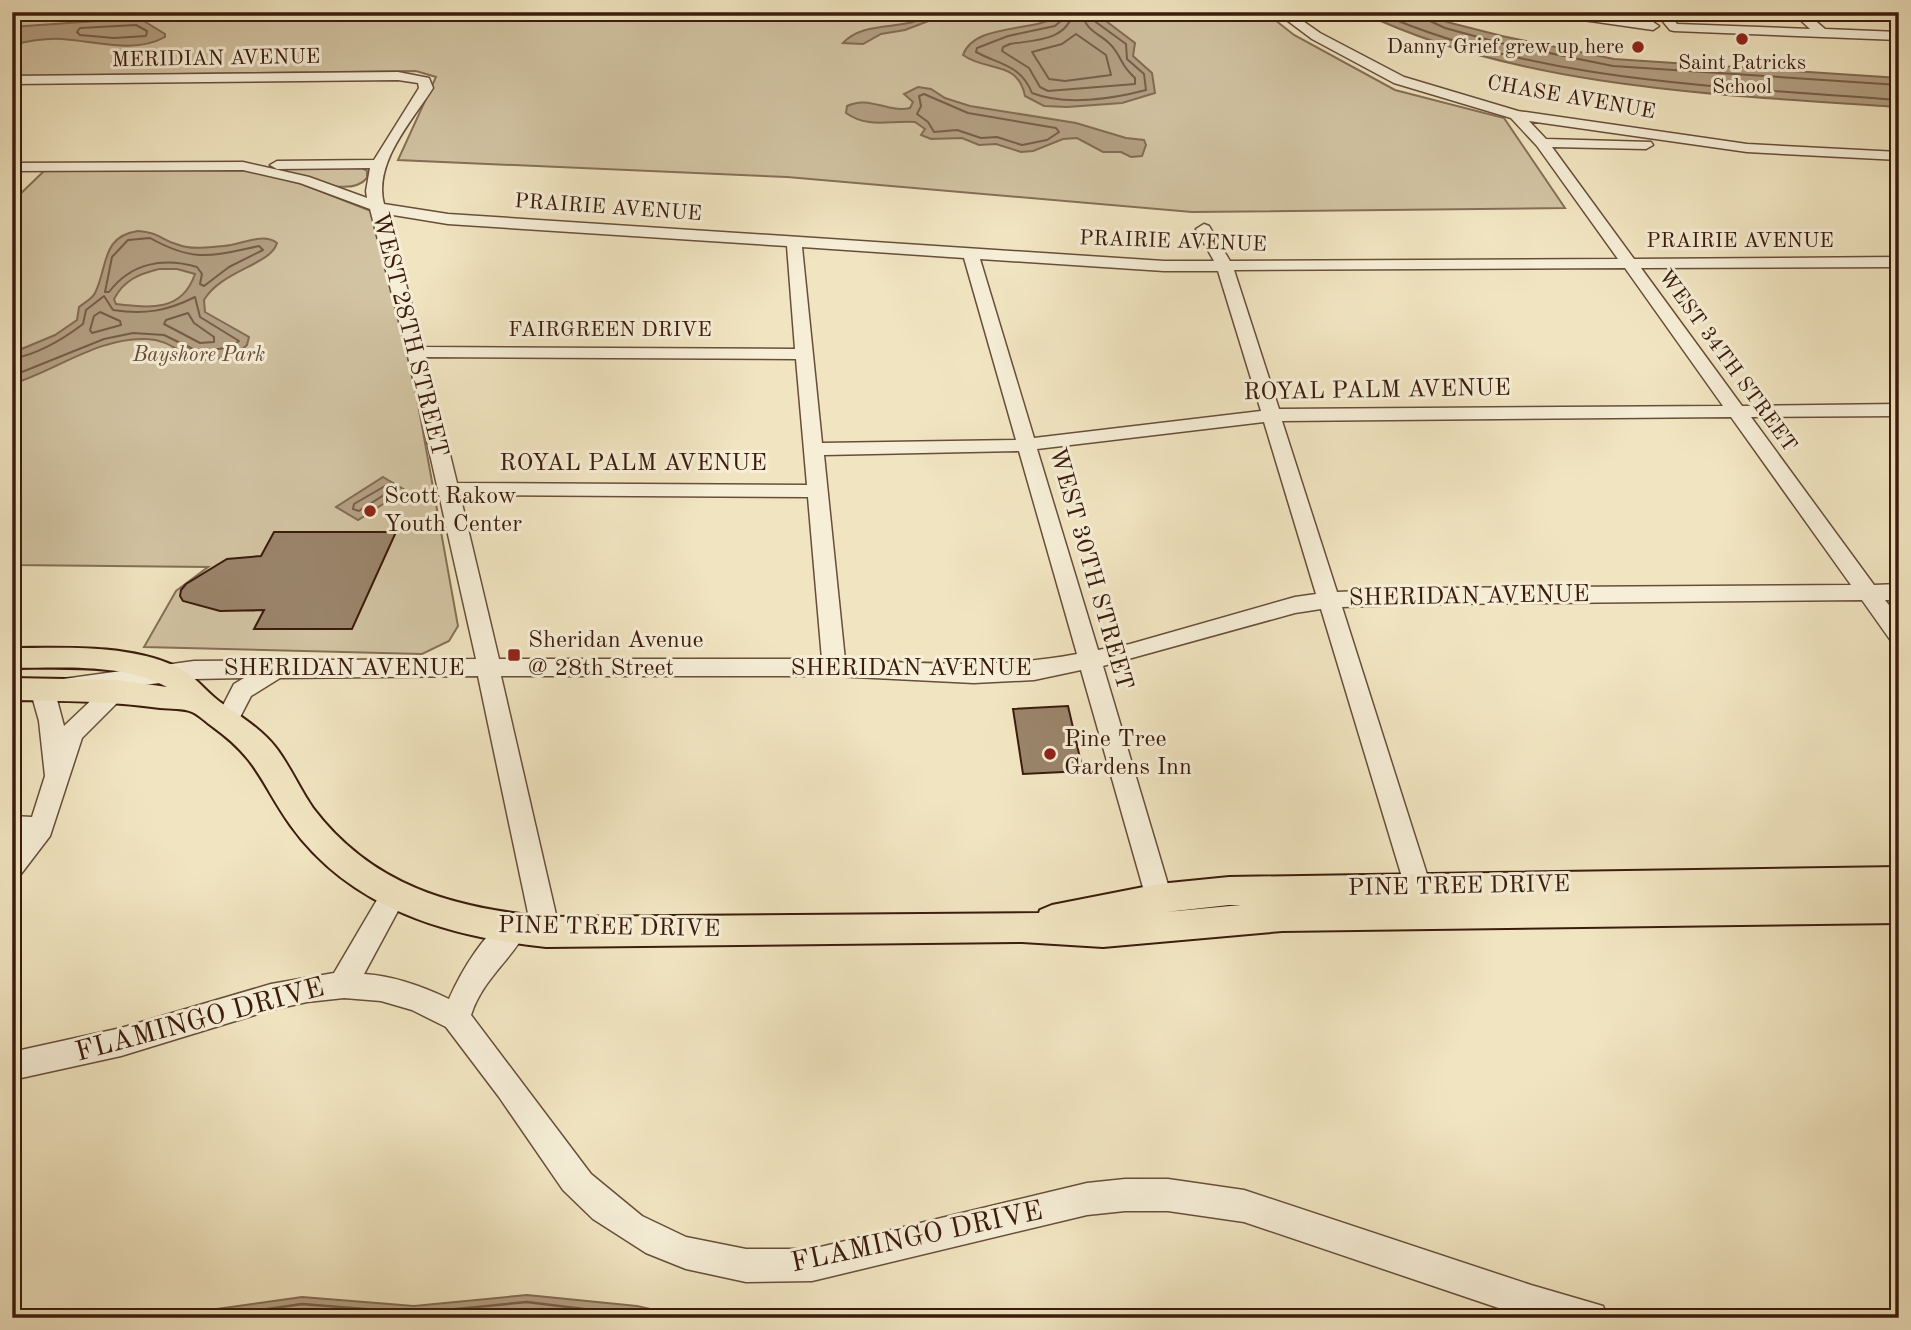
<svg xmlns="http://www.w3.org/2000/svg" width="1911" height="1330" font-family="'Old Standard TT',serif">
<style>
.green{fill:#d2c3a2;stroke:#866f57;stroke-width:2}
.water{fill:#b3a083;stroke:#836b53;stroke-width:2;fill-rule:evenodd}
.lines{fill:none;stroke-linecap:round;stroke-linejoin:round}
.shore-far1{stroke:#775e48;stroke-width:2}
.shore{stroke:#775e48;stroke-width:2.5}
.building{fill:#9a846a;stroke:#3b1b0c;stroke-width:2}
.minor-casing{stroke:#684e39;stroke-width:3}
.major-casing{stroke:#3b1b0c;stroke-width:4}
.minor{fill:#f6eed7;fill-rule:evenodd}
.major{fill:#f1e5c1;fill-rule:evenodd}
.poi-dot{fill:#8f2418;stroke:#f6eed7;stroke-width:2.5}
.labels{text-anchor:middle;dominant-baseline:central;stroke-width:6;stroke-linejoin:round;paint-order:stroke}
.far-poi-label{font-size:21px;fill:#3b1b0c;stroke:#f6eed7;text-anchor:end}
.far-street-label{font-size:21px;fill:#3b1b0c;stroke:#f6eed7}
.far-park-label{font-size:21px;font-style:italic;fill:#684d39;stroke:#f6eed7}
.street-label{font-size:24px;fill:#3b1b0c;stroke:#f6eed7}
.poi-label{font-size:24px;fill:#3b1b0c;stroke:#f6eed7;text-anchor:start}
.near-street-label{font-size:28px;fill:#3b1b0c;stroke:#f6eed7}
</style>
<rect width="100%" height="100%" fill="#f1e5c1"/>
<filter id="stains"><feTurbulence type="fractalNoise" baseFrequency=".00286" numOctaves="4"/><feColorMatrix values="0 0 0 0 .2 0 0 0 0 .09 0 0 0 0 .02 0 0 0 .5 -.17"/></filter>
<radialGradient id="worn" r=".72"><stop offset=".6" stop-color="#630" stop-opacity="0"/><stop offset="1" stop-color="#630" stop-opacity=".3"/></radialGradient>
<g class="green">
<polygon points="12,12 1265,12 1294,35 1395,90 1504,118 1565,208 1192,212 787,177 398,160 436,77 416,71 12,76"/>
<path d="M358,166L367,171V178C349,200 296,175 272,168Z"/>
<polygon points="245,169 302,184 371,211 409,354 458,626 449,641 422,654 144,647 176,591 208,567 12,565 12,202 45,170"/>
</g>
<g class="water">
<path d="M940,12H990L969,18L944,15L905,30L881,34L863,44L843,43C860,24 891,28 913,22C922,19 930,15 940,12Z"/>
<path d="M1057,12H1094L1135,43L1133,56L1152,73L1155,93L1122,103L1067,107L1044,106L1025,96C1018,60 986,72 963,55C974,23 1035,32 1058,16Z"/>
<path d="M1361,12H1427L1447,22L1502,36L1614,59L1899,78V107C1724,95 1521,89 1361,12Z"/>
<path d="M139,18L165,34V37C135,54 94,41 62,39C45,38 28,41 12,45V27Z"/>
<path d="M918,87L931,89L945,98L970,106L1076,123L1126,138L1144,140L1146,145L1142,156L1131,157L1121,152H1103L1077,138L1063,139L1033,151L1021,152L996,144L979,145L962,138L931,139L921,135L925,129L915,122C889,120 869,129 846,113L847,106C869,95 887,113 910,108L913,102L904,94Z"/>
<path d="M138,231C162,233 160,240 179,245C193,250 209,247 224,246C240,245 263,232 277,243C271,265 222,270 204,300L205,312L249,337L247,345C237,356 210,363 196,358C177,353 171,340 146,339C99,337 55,371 12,384V353L55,335L77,320L79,307C84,303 92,299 95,293C108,267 101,236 138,231ZM159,269H177L195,274C182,312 150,308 116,304L114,299C124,280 139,274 159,269Z"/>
<polygon points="383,477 405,490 358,520 336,507"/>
<polygon points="527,1295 637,1306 690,1318 129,1318 188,1313 302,1297 414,1306"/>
</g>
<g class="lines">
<g class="shore-far1">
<path d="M1064,12L1063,19L1055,26L1008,36L977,48L976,52C1000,65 1021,65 1032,93C1065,106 1112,99 1146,90L1144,74L1127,59L1126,44L1093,20L1090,12"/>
<path d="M1073,12C1067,41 1034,40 1010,44L1003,47L1002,51L1029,68L1040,87L1048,91L1135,84V78C1121,65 1124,63 1115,50C1104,33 1088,36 1081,12"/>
<path d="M1377,12C1539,84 1725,86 1899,100"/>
<polyline points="1427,12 1430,21 1445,28 1500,43 1613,66 1899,85"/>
<polygon points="136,25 147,31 146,36 114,38 80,35 77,32 80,28"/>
<polygon points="1076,34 1106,55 1111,75 1065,81 1049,79 1032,52 1062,44"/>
<polygon points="924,94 968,113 1056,128 1059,132 1047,140 1022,145 997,137 981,138 957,130 934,132 928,122 917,114 921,106 919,96"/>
<path d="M150,238C195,263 211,256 259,246L263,250L229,267L204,286L200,284L202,274L197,267C163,257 131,263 109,292H105L112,257L128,240Z"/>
<polygon points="100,312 120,321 121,325 92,333 90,330 94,316"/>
<polygon points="188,313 194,323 214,337 214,342 200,343 164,324 166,320"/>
<path d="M12,359C38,354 62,340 83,324L86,310L104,296L113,310C144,315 167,311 195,297L200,317L239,341L231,347L199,352L164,335L133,333L104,339L12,376"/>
<polygon points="385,486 387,493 359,511 353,509 354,504"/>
</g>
<g class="shore">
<polyline points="206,1318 302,1304 415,1313 527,1302 657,1318"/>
<polyline points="266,1318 303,1312 364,1318"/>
<polyline points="457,1318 527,1311 595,1318"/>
</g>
</g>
<g class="building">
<polygon points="274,532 396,532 352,629 254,629 264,610 220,611 183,601 180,596 181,590 186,584 227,559 261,556"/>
<polygon points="1068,706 1083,771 1023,774 1013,709"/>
</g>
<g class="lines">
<defs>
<g id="minor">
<path d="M1276,12H1290L1320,33L1404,77L1518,111L1747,144L1899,152V160L1747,152L1529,121L1546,139L1651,142L1653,145L1646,149L1552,147L1634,259L1899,257V267L1641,268L1742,406L1899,404V416L1751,417L1874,585L1899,584V600H1885L1899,618V643L1891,641L1862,600L1434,604L1342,607L1431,887L1427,895L1418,898L1409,895L1405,887L1321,609L1295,613L1103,666L1172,898L1168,906L1159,910L1150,906L1146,898L1081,670L1034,680L974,683L834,676H501L560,932L556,941L546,944L536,941L532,932L478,676L280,678L251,696L236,725L228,728L220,725L216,719L234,684L244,678L194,679L126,687L129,691L82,738L50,836L21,874L12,877V846L19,838H12V816L32,817L45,776L39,721L30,689L34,683L194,661L476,659L407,352L370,209L300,183L243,170L12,171V163L243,162L309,177L367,198L366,191L370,168L277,169L270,165L277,161L374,160L419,88L418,83L398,80L12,84V76L398,72L429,78L433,88C412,121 373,163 384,204L448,214L1164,261H1214L1196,229L1204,224L1209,226L1230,261L1618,259L1537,146L1511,118L1394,83L1312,39ZM387,214L448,224L787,246L795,349L423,347ZM802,247L964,258L1016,440L822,443ZM980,259L1164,271H1218L1261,411L1034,438ZM1625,268L1723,406L1279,409L1234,270ZM426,357L796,359L807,485L457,483ZM1731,417L1851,585L1434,588L1337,592L1282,421ZM1264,422L1316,594L1295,597L1130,644L1098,650L1037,449ZM1019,451L1077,654C999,669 923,663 845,660L824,455ZM460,495L808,497L822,659H499ZM102,690L64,726L56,696Z"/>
<polygon points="1549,12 1582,12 1653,22 1659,26 1653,30 1555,16"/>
<polygon points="1655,12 1668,12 1677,24 1810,29 1792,12 1805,12 1825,29 1899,32 1899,40 1674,31 1670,30"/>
<path d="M393,884L402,888L406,896L364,974C394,976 422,986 449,999C460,974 486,927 513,917L523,920L527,929C512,960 483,978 471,1015L591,1174L642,1216L686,1237L746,1249H812L1087,1183L1125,1179H1168L1244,1190L1531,1285L1603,1306L1608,1318H1528L1244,1222L1168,1211H1125L1087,1215L812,1281L746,1282L686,1269L646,1253L593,1219L563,1190L499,1097L446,1027L412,1010L381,1001L344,998L307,1002L271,1010L121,1056L12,1080V1052L121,1028L271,984L334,973L384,888Z"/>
</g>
<path id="major" d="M12,648C65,648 126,644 175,666C194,674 204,690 220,702C240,716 262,729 277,749C291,768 300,789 313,808C372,886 453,908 546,917L1039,913L1040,910L1052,905L1159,884L1229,877L1899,867V923L1282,931L1103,947L1022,942L546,947C449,937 351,909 291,826C261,784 259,760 213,727C207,723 199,715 192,712C183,708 170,709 160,708C111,701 62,701 12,700V678L117,680L167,687C122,663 62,668 12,668ZM1229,905H1241L1166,912Z"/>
</defs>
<use href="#minor" class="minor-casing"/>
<use href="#major" class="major-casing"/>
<use href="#minor" class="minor"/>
<use href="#major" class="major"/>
</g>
<g class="poi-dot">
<circle cx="1742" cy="39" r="7"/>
<circle cx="1638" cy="47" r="7"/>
<circle cx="370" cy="511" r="7"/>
<rect x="507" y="648" width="14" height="14" rx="3.5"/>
<circle cx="1050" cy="754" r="7"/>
</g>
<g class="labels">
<g class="far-poi-label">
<text x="1624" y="47">Danny Grief grew up here</text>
<text x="1742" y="63" text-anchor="middle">Saint Patricks<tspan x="1742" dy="24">School</tspan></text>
</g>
<g class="far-street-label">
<text transform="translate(216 59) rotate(-1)">MERIDIAN AVENUE</text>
<text transform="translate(1571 98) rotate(10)">CHASE AVENUE</text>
<text transform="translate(608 208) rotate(4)">PRAIRIE AVENUE</text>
<text x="1740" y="241">PRAIRIE AVENUE</text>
<text transform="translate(1173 242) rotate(2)">PRAIRIE AVENUE</text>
<text x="610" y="330">FAIRGREEN DRIVE</text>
<text transform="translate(1727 361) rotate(54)">WEST 34TH STREET</text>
</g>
<g class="far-park-label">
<text x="199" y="355">Bayshore Park</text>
</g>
<g class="street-label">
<text transform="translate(409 335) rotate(76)">WEST 28TH STREET</text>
<text transform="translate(1377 391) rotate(-1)">ROYAL PALM AVENUE</text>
<text x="633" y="464">ROYAL PALM AVENUE</text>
<text transform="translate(1090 569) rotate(74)">WEST 30TH STREET</text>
<text transform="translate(1469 597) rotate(-1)">SHERIDAN AVENUE</text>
<text x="344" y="669">SHERIDAN AVENUE</text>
<text x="911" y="669">SHERIDAN AVENUE</text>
<text transform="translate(1459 887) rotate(-1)">PINE TREE DRIVE</text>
<text transform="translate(609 928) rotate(1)">PINE TREE DRIVE</text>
</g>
<g class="poi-label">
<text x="384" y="497">Scott Rakow<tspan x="384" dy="28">Youth Center</tspan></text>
<text x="528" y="641">Sheridan Avenue<tspan x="528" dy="28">@ 28th Street</tspan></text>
<text x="1064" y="740">Pine Tree<tspan x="1064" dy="28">Gardens Inn</tspan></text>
</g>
<g class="near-street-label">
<text transform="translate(200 1021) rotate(-15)">FLAMINGO DRIVE</text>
<text transform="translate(917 1238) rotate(-12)">FLAMINGO DRIVE</text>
</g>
</g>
<rect width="1911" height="1330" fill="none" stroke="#f1e5c1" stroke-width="42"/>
<rect x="14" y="14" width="1883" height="1302" fill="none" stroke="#3b1b0c" stroke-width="3.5"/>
<rect x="21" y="21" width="1869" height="1288" fill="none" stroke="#3b1b0c" stroke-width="2"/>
<rect width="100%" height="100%" filter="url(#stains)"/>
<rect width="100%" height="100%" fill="url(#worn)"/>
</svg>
